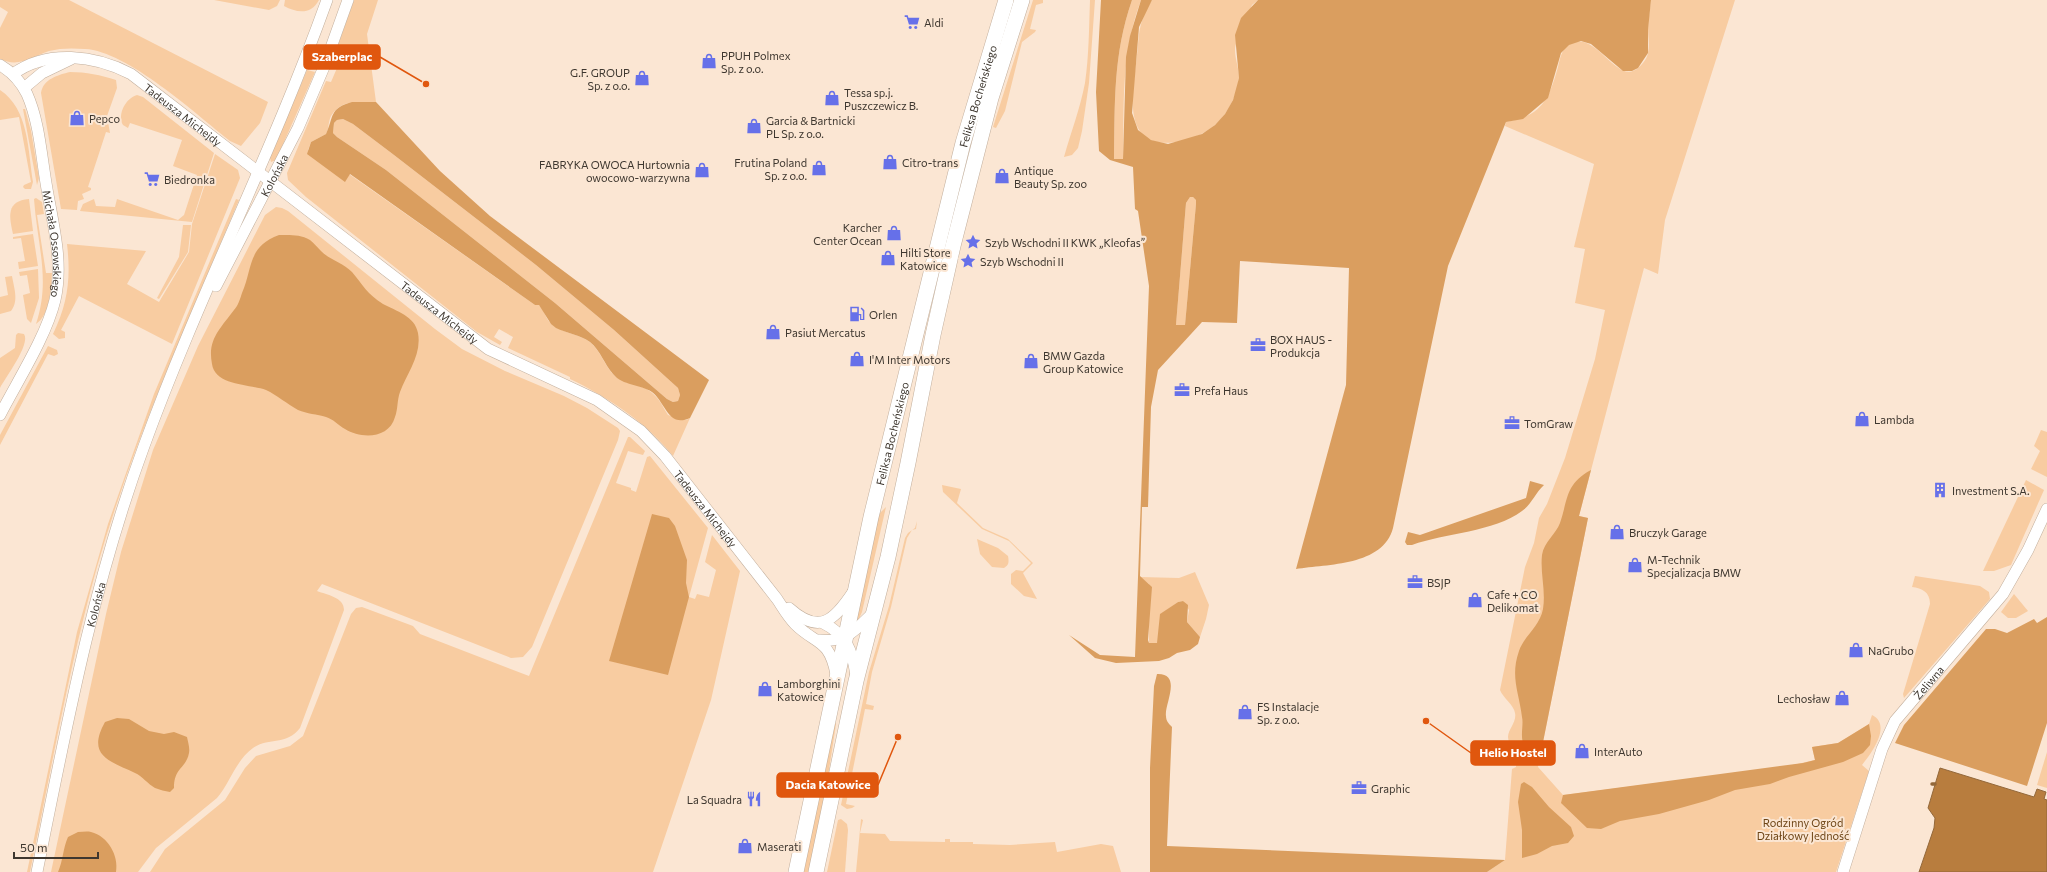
<svg xmlns="http://www.w3.org/2000/svg" width="2047" height="872" font-family="Commissioner,sans-serif">
<style>
.green{fill:#f8cca1}
.forest{fill:#da9e5f;fill-rule:evenodd}
.water{fill:#b87d3e;stroke:#93683a}
.lines{fill:none;stroke-linecap:round;stroke-linejoin:round}
.stream{stroke:#93683a;stroke-width:3.5}
.minor-casing{stroke:#c2af9d;stroke-width:12}
.secondary-casing{stroke:#c2af9d;stroke-width:16}
.minor{stroke:#fff;stroke-width:11}
.secondary{stroke:#fff;stroke-width:15}
.labels{text-anchor:middle;dominant-baseline:central;stroke-width:4;stroke-linejoin:round;paint-order:stroke}
.poi-label{font-size:11px;fill:#3e372f;stroke:#fbe6d3;text-anchor:start}
.street-label{font-size:11px;fill:#3e372f;stroke:#fbe6d3}
.park-label{font-size:11px;fill:#6d4415;stroke:#fbe6d3}
.leader{fill:none;stroke:#e0570e;stroke-width:1.5}
.callout-dot{fill:#e0570e;stroke:#fbe6d3;stroke-width:1.5}
.callout{fill:#e0570e;stroke:#e0570e;stroke-width:1.5}
.callout-label{font-size:12px;text-anchor:middle;font-weight:bold;fill:#fff}
</style>
<rect width="100%" height="100%" fill="#fbe6d3"/>
<g class="green">
<path d="M0,0H69L268,102L260,123L241,146L230,141C196,114 127,51 85,49C73,48 60,48 49,51C31,57 19,68 0,59V28L8,12L0,7Z"/>
<polygon points="214,0 280,0 277,6 269,10"/>
<path d="M285,0H319C311,15 297,13 284,6Z"/>
<path d="M354,0H378L367,34L376,102C359,103 342,98 331,116C328,122 329,129 326,134L311,142L308,150L345,181L349,174L535,305H539C545,311 546,321 553,325C564,334 581,334 591,343C601,352 607,370 615,376C626,384 641,384 651,392C659,398 663,407 668,415L686,420L690,418L673,456C646,422 609,398 570,379V377L508,348L513,337L499,329L494,337L502,342L500,345L477,332L306,197L288,180L287,173L326,81L331,82L337,68L331,65Z"/>
<polygon points="1033,0 1043,0 1043,3 1036,5 1030,29 1036,30 1035,32 1022,42 1005,111 996,128 993,127"/>
<path d="M1090,0H1095L1089,83L1082,131L1078,148L1072,155L1064,157C1071,132 1080,109 1085,83C1089,56 1089,27 1090,0Z"/>
<path d="M1132,0H1141C1121,53 1124,104 1123,159H1114C1115,102 1113,55 1132,0Z"/>
<path d="M1152,0H1258L1252,5C1248,15 1235,41 1235,50C1235,59 1239,69 1239,78C1238,90 1232,104 1225,114C1215,128 1199,137 1182,141C1124,153 1131,102 1136,64C1140,35 1136,27 1152,0Z"/>
<path d="M1651,0H1735L1665,220L1658,274L1644,268L1579,516L1588,518L1538,767L1563,795L1784,767L1815,760L1812,747L1838,743L1869,724L1872,715C1893,725 1870,755 1862,765L1869,771L1836,872H1487L1505,860L1512,769L1516,767C1517,756 1509,748 1508,737C1508,729 1517,722 1515,713C1514,705 1503,698 1500,690L1525,567L1534,543L1539,518L1547,504L1565,458L1595,359L1605,310L1575,303L1585,249L1574,247L1594,164L1505,126L1506,122C1542,116 1549,99 1558,67C1560,59 1561,51 1568,45C1596,26 1617,89 1639,67C1643,64 1648,57 1648,52C1650,45 1648,37 1648,30C1648,20 1650,10 1651,0Z"/>
<polygon points="307,70 315,72 276,160 271,162 270,158"/>
<path d="M70,72C86,72 101,75 116,80L117,88L107,116L110,133L106,132L88,187L91,188V190L82,194L84,199L78,201L77,210L61,209L41,93C43,79 58,75 70,72Z"/>
<path d="M0,90C29,109 28,151 33,182L31,189H25L23,187L24,185L31,182L19,117L0,120Z"/>
<path d="M137,95L143,97L214,153L192,222L80,211L83,204L94,199L96,206L115,207L117,199L178,220L184,215L197,175L173,166L182,140L130,123L128,128L123,125C117,114 126,98 137,95Z"/>
<polygon points="23,109 25,109 31,131 39,178 37,185"/>
<polygon points="343,119 353,124 394,155 536,265 614,330 678,388 680,395 678,401 673,402 667,399 555,303 386,170 337,137 333,133 334,123 337,120"/>
<path d="M215,154L238,170L240,178L172,344L79,296L61,330L65,332V338L59,339L53,334C68,303 71,278 67,244L146,251L127,284L159,302L189,252L192,224Z"/>
<polygon points="1190,197 1193,197 1196,200 1196,204 1185,325 1176,325 1186,203"/>
<path d="M36,198L42,202L44,214L37,215L46,273H52C51,289 50,315 36,324C51,280 37,244 34,199Z"/>
<path d="M29,199L33,231L13,234C9,216 6,201 29,199Z"/>
<path d="M236,199L239,200C188,321 133,441 97,567C69,667 51,770 30,872H27L77,632L108,524L154,394Z"/>
<path d="M276,207L282,208L288,211L435,329L462,349L505,371L564,396L587,408L618,428L620,431L618,440L532,647L523,657L511,658L322,584L317,591C327,595 344,597 344,610L300,728C286,746 269,737 253,748C236,760 230,783 217,798L156,848L138,872H51L106,614L121,552L153,450L198,346L265,215Z"/>
<polygon points="183,225 191,225 188,252 159,299 157,298 179,257"/>
<polygon points="33,234 38,266 19,269 18,262 25,261 21,238 13,239 13,237"/>
<polygon points="38,269 39,298 31,323 27,319 23,295 30,293 27,275 20,276 19,272"/>
<path d="M12,276C14,288 19,301 11,311L0,314V297L8,295L5,277Z"/>
<path d="M18,333L24,334C31,344 5,378 0,388V358L15,348L16,335Z"/>
<polygon points="48,346 57,350 58,354 54,356 48,354 0,445 0,435"/>
<polygon points="2041,430 2047,432 2047,477 2031,469 2040,451 2034,446"/>
<polygon points="628,437 630,437 645,451 643,455 628,451 616,483 631,488 631,490 636,492 647,457 650,456 708,528 689,597 695,599 697,594 709,597 716,570 705,562 712,535 740,571 711,700 653,872 150,872 165,849 225,800 245,768 256,756 290,746 303,736 351,614 356,608 362,607 413,626 420,634 529,676"/>
<polygon points="2026,480 2044,490 2011,565 1994,571 1983,571"/>
<polygon points="942,485 961,489 957,503 983,528 1008,539 1033,563 1023,573 1037,599 1024,596 1011,584 1011,574 1016,570 1023,571 1031,563 1009,541 982,529 943,492"/>
<polygon points="886,507 862,612 857,623 855,624 879,514"/>
<polygon points="917,521 916,529 912,530 907,538 891,607 872,672 866,704 874,706 873,710 865,709 846,804 855,806 852,808 847,809 841,805 869,672 889,606 905,538 908,533 915,528"/>
<path d="M977,539L998,548L1008,556C1009,562 1009,565 1004,568L992,567L980,554Z"/>
<polygon points="1195,572 1209,605 1206,619 1200,637 1187,622 1189,610 1183,601 1178,602 1161,614 1159,641 1157,643 1149,643 1149,584 1140,577 1179,578"/>
<path d="M1915,576L1980,586L1989,592L1990,599L1904,698L1903,694L1930,604C1930,592 1922,588 1912,587Z"/>
<polygon points="2014,594 2028,611 2016,618 2008,618 2001,612"/>
<polygon points="834,722 836,724 827,783 810,872 802,872"/>
<polygon points="2047,752 2047,788 2037,785"/>
<polygon points="841,819 847,824 848,830 845,872 827,872 838,820"/>
<polygon points="861,819 863,820 860,833 885,834 890,841 945,842 945,839 950,839 950,842 973,842 973,844 1010,845 1055,842 1057,852 1101,844 1113,846 1121,872 856,872"/>
</g>
<g class="forest">
<path d="M1101,0H1132C1113,55 1115,102 1114,159H1123L1126,57L1130,36L1141,0H1152L1139,27L1132,113L1138,130L1151,140L1168,144L1202,134L1215,125L1225,114L1233,100L1239,78L1235,35L1241,18L1258,0H1651L1648,30V53L1638,68L1632,71H1623L1591,44L1581,41L1569,45L1561,53L1548,98L1523,119L1506,122L1448,266L1393,528C1383,566 1328,564 1296,569L1346,385L1349,268L1240,261L1237,323L1202,322L1158,370L1151,407L1148,507H1142L1140,576L1152,587L1148,640L1149,643H1157L1160,614L1178,602L1183,601L1188,605L1187,622L1200,637L1198,644L1190,650L1177,653L1169,658L1159,661L1116,663L1095,658L1069,635L1100,655L1135,657L1149,286L1138,211L1135,209L1133,167L1110,160L1099,151L1096,92ZM1190,197H1193L1196,200V204L1185,325H1176L1186,203Z"/>
<path d="M352,102H376L440,171L490,216L709,380L690,418C668,428 666,403 652,392C640,384 623,386 613,374C604,364 601,351 590,342C580,335 566,333 556,328L551,324L539,305H535L350,174L345,182L307,154L311,142L326,134C334,117 329,108 352,102ZM343,119L353,124L394,155L536,265L614,330L678,388L680,395L678,401L673,402L667,399L555,303L386,170L337,137L333,133L334,123L337,120Z"/>
<path d="M279,235C289,235 300,234 310,240C314,243 317,247 321,251C330,260 343,263 352,272C363,285 367,294 383,304C396,311 415,316 418,333C422,355 407,373 400,392C397,400 398,409 395,417C389,439 361,439 345,429C338,425 333,419 326,417C317,414 307,414 298,410C287,404 277,395 266,390C250,384 215,386 212,364C207,339 221,328 234,310C238,306 240,299 242,293C253,268 247,247 279,235Z"/>
<path d="M1591,470L1579,516L1588,518L1540,757C1535,754 1528,751 1525,747C1519,738 1524,726 1522,717C1519,692 1510,677 1519,651C1524,636 1540,626 1543,609C1546,591 1540,573 1542,555C1544,542 1556,534 1560,523C1568,500 1565,484 1591,470Z"/>
<path d="M1530,481L1544,485C1535,493 1532,504 1522,511C1494,532 1445,533 1412,545H1407L1405,542L1408,532L1420,535L1526,498Z"/>
<polygon points="652,514 669,518 675,526 687,560 686,583 689,597 668,675 609,661"/>
<polygon points="2047,617 2047,723 2027,786 1895,743 1904,725 1986,629 1995,629 2007,633 2034,619 2037,623"/>
<path d="M1157,674C1183,673 1164,705 1166,716C1166,721 1169,724 1172,727L1167,846L1505,860L1487,872H1150V768L1154,686Z"/>
<path d="M117,718L129,719L149,731L164,734L174,732L187,737C188,742 190,748 189,753C186,769 174,767 174,788L170,792C165,791 160,790 155,788C148,784 142,776 135,773C110,761 86,756 105,722Z"/>
<polygon points="1869,724 1871,736 1870,745 1863,753 1843,762 1789,777 1770,784 1735,790 1709,800 1659,814 1620,821 1601,829 1587,828 1561,803 1563,795 1803,763 1815,760 1812,747 1838,743"/>
<polygon points="1524,782 1532,787 1549,807 1571,827 1574,836 1568,843 1552,846 1537,854 1522,858 1522,830 1518,802 1521,784"/>
<path d="M78,832C82,832 87,831 91,832C108,836 119,856 116,872H58C63,861 63,848 68,837Z"/>
</g>
<polygon class="water" points="1940,768 2034,797 2037,789 2046,792 2044,799 2047,800 2047,872 1919,872 1934,828 1935,818 1928,808"/>
<g class="lines">
<polyline class="stream" points="1932,784 1935,784"/>
<defs>
<g id="minor">
<path id="s1" d="M0,65C12,72 21,82 27,94C39,121 41,153 46,183C52,221 64,261 55,300C46,337 18,380 0,415"/>
<path id="s2" d="M13,74C47,49 95,55 131,74L488,349L597,400L641,431L665,456L777,599C783,608 788,617 795,624C816,645 829,638 836,674"/>
<polyline points="24,88 42,73 71,59"/>
<path id="s3" d="M216,286L298,128L324,67L348,0"/>
<path d="M789,608C819,635 834,621 853,592"/>
<path d="M823,623C847,635 852,650 856,675"/>
<path d="M819,640C847,643 856,629 874,612"/>
<path id="s4" d="M37,872C66,728 93,584 144,446C199,295 273,151 327,0"/>
<path id="s5" d="M1843,872L1882,749L1895,721L2003,594L2028,550L2047,509"/>
</g>
<g id="secondary">
<path id="s6" d="M796,872L871,517L963,143L1006,0"/>
<polyline points="816,872 856,681 888,557 908,463 933,335 953,246 991,98 1022,0"/>
</g>
</defs>
<use href="#minor" class="minor-casing"/>
<use href="#secondary" class="secondary-casing"/>
<use href="#minor" class="minor"/>
<use href="#secondary" class="secondary"/>
</g>
<defs>
<symbol id="supermarket-bare" viewBox="-9 -9 18 18"><path d="M-6-5.5h2.5l.6 2H6L4.5 2H-2.5L-4.4-4H-6ZM-1.5 3.2a1.3 1.3 0 1 0 .1 0ZM3 3.2a1.3 1.3 0 1 0 .1 0Z" fill="#6670e9" stroke="#fbe6d3" stroke-width="2.5" paint-order="stroke"/></symbol>
<symbol id="shop-bare" viewBox="-9 -9 18 18"><path d="M-5-2.5h2.3a2.7 3.5 0 0 1 5.4 0H5L5.5 6h-11ZM-1.5-2.5h3a1.5 2.3 0 0 0-3 0Z" fill="#6670e9" stroke="#fbe6d3" stroke-width="2.5" paint-order="stroke"/></symbol>
<symbol id="sight-bare" viewBox="-9 -9 18 18"><path d="M0-6L1.8-2.2L6-1.7L2.9 1.2L3.7 5.4L0 3.3L-3.7 5.4L-2.9 1.2L-6-1.7L-1.8-2.2Z" fill="#6670e9" stroke="#fbe6d3" stroke-width="2.5" paint-order="stroke"/></symbol>
<symbol id="fuel-bare" viewBox="-9 -9 18 18"><path d="M-5.5-6h7V0h2V4h1.3V-2.5L3-4.5l.8-.8L6-3V5H2.5V1h-1V6h-7ZM-4.2-4.7v3.2H.2V-4.7Z" fill="#6670e9" stroke="#fbe6d3" stroke-width="2.5" paint-order="stroke"/></symbol>
<symbol id="office-bare" viewBox="-9 -9 18 18"><path d="M-6-3h4V-5.5h4V-3h4V5H-6ZM-1-4.5V-3h2v-1.5ZM-6 0V1H6V0Z" fill="#6670e9" stroke="#fbe6d3" stroke-width="2.5" paint-order="stroke"/></symbol>
<symbol id="building-bare" viewBox="-9 -9 18 18"><path d="M-4-6H4V6H1V3H-1V6H-4ZM-2.5-4.3h1.7v1.8h-1.7ZM.8-4.3h1.7v1.8H.8ZM-2.5-1h1.7V.8h-1.7ZM.8-1h1.7V.8H.8Z" fill="#6670e9" stroke="#fbe6d3" stroke-width="2.5" paint-order="stroke"/></symbol>
<symbol id="restaurant-bare" viewBox="-9 -9 18 18"><path d="M-5-6h1v4h1v-4h1v4h1v-4h1v5L-1.5 .5V6h-2V.5L-5-1ZM5-6V6H3V1.5H1.5Q1.5-4 5-6Z" fill="#6670e9" stroke="#fbe6d3" stroke-width="2.5" paint-order="stroke"/></symbol>
</defs>
<g fill-rule="evenodd">
<use href="#supermarket-bare" x="901" y="11" width="22" height="22"/>
<use href="#shop-bare" x="698" y="50" width="22" height="22"/>
<use href="#shop-bare" x="631" y="67" width="22" height="22"/>
<use href="#shop-bare" x="821" y="87" width="22" height="22"/>
<use href="#shop-bare" x="66" y="107" width="22" height="22"/>
<use href="#shop-bare" x="743" y="115" width="22" height="22"/>
<use href="#shop-bare" x="879" y="151" width="22" height="22"/>
<use href="#shop-bare" x="808" y="157" width="22" height="22"/>
<use href="#shop-bare" x="691" y="159" width="22" height="22"/>
<use href="#shop-bare" x="991" y="165" width="22" height="22"/>
<use href="#supermarket-bare" x="141" y="168" width="22" height="22"/>
<use href="#shop-bare" x="883" y="222" width="22" height="22"/>
<use href="#sight-bare" x="962" y="231" width="22" height="22"/>
<use href="#shop-bare" x="877" y="247" width="22" height="22"/>
<use href="#sight-bare" x="957" y="250" width="22" height="22"/>
<use href="#fuel-bare" x="846" y="303" width="22" height="22"/>
<use href="#shop-bare" x="762" y="321" width="22" height="22"/>
<use href="#office-bare" x="1247" y="334" width="22" height="22"/>
<use href="#shop-bare" x="846" y="348" width="22" height="22"/>
<use href="#shop-bare" x="1020" y="350" width="22" height="22"/>
<use href="#office-bare" x="1171" y="379" width="22" height="22"/>
<use href="#shop-bare" x="1851" y="408" width="22" height="22"/>
<use href="#office-bare" x="1501" y="412" width="22" height="22"/>
<use href="#building-bare" x="1929" y="479" width="22" height="22"/>
<use href="#shop-bare" x="1606" y="521" width="22" height="22"/>
<use href="#shop-bare" x="1624" y="554" width="22" height="22"/>
<use href="#office-bare" x="1404" y="571" width="22" height="22"/>
<use href="#shop-bare" x="1464" y="589" width="22" height="22"/>
<use href="#shop-bare" x="1845" y="639" width="22" height="22"/>
<use href="#shop-bare" x="754" y="678" width="22" height="22"/>
<use href="#shop-bare" x="1831" y="687" width="22" height="22"/>
<use href="#shop-bare" x="1234" y="701" width="22" height="22"/>
<use href="#shop-bare" x="1571" y="740" width="22" height="22"/>
<use href="#office-bare" x="1348" y="777" width="22" height="22"/>
<use href="#restaurant-bare" x="743" y="788" width="22" height="22"/>
<use href="#shop-bare" x="734" y="835" width="22" height="22"/>
</g>
<g class="labels">
<g class="poi-label">
<text x="924" y="22">Aldi</text>
<text x="721" y="55">PPUH Polmex<tspan x="721" dy="13">Sp. z o.o.</tspan></text>
<text x="630" y="72" text-anchor="end">G.F. GROUP<tspan x="630" dy="13">Sp. z o.o.</tspan></text>
<text x="844" y="92">Tessa sp.j.<tspan x="844" dy="13">Puszczewicz B.</tspan></text>
<text x="89" y="118">Pepco</text>
<text x="766" y="120">Garcia &amp; Bartnicki<tspan x="766" dy="13">PL Sp. z o.o.</tspan></text>
<text x="807" y="162" text-anchor="end">Frutina Poland<tspan x="807" dy="13">Sp. z o.o.</tspan></text>
<text x="902" y="162">Citro-trans</text>
<text x="690" y="164" text-anchor="end">FABRYKA OWOCA Hurtownia<tspan x="690" dy="13">owocowo-warzywna</tspan></text>
<text x="1014" y="170">Antique<tspan x="1014" dy="13">Beauty Sp. zoo</tspan></text>
<text x="164" y="179">Biedronka</text>
<text x="882" y="227" text-anchor="end">Karcher<tspan x="882" dy="13">Center Ocean</tspan></text>
<text x="985" y="242">Szyb Wschodni II KWK „Kleofas”</text>
<text x="900" y="252">Hilti Store<tspan x="900" dy="13">Katowice</tspan></text>
<text x="980" y="261">Szyb Wschodni II</text>
<text x="869" y="314">Orlen</text>
<text x="785" y="332">Pasiut Mercatus</text>
<text x="1270" y="339">BOX HAUS -<tspan x="1270" dy="13">Produkcja</tspan></text>
<text x="1043" y="355">BMW Gazda<tspan x="1043" dy="13">Group Katowice</tspan></text>
<text x="869" y="359">I'M Inter Motors</text>
<text x="1194" y="390">Prefa Haus</text>
<text x="1874" y="419">Lambda</text>
<text x="1524" y="423">TomGraw</text>
<text x="1952" y="490">Investment S.A.</text>
<text x="1629" y="532">Bruczyk Garage</text>
<text x="1647" y="559">M-Technik<tspan x="1647" dy="13">Specjalizacja BMW</tspan></text>
<text x="1427" y="582">BSJP</text>
<text x="1487" y="594">Cafe + CO<tspan x="1487" dy="13">Delikomat</tspan></text>
<text x="1868" y="650">NaGrubo</text>
<text x="777" y="683">Lamborghini<tspan x="777" dy="13">Katowice</tspan></text>
<text x="1830" y="698" text-anchor="end">Lechosław</text>
<text x="1257" y="706">FS Instalacje<tspan x="1257" dy="13">Sp. z o.o.</tspan></text>
<text x="1594" y="751">InterAuto</text>
<text x="1371" y="788">Graphic</text>
<text x="742" y="799" text-anchor="end">La Squadra</text>
<text x="757" y="846">Maserati</text>
</g>
<g class="street-label">
<text stroke="none"><textPath href="#s6" startOffset="797">Feliksa Bocheńskiego</textPath></text>
<text stroke="none"><textPath href="#s2" startOffset="190">Tadeusza Michejdy</textPath></text>
<text stroke="none"><textPath href="#s3" startOffset="125">Kolońska</textPath></text>
<text stroke="none"><textPath href="#s1" startOffset="193">Michała Ossowskiego</textPath></text>
<text stroke="none"><textPath href="#s2" startOffset="514">Tadeusza Michejdy</textPath></text>
<text stroke="none"><textPath href="#s6" startOffset="449">Feliksa Bocheńskiego</textPath></text>
<text stroke="none"><textPath href="#s2" startOffset="850">Tadeusza Michejdy</textPath></text>
<text stroke="none"><textPath href="#s4" startOffset="274">Kolońska</textPath></text>
<text stroke="none"><textPath href="#s5" startOffset="211">Żeliwna</textPath></text>
</g>
<g class="park-label">
<text x="1803" y="822">Rodzinny Ogród<tspan x="1803" dy="13">Działkowy Jedność</tspan></text>
</g>
</g>
<path class="leader" d="M426 84L380 57M1426 721L1471 753M898 737L878 785"/>
<g class="callout-dot">
<circle cx="426" cy="84" r="4"/>
<circle cx="1426" cy="721" r="4"/>
<circle cx="898" cy="737" r="4"/>
</g>
<g class="callout">
<rect x="304" y="45" width="76" height="24" rx="4"/>
<rect x="1471" y="741" width="84" height="24" rx="4"/>
<rect x="777" y="773" width="101" height="24" rx="4"/>
</g>
<g class="callout-label">
<text x="342" y="61">Szaberplac</text>
<text x="1513" y="757">Helio Hostel</text>
<text x="828" y="789">Dacia Katowice</text>
</g>
<path d="M14 852v6h84v-6" fill="none" stroke="#3e372f" stroke-width="2"/>
<text x="20" y="852" font-size="12" fill="#3e372f" stroke="#fbe6d3" stroke-width="3" paint-order="stroke">50 m</text>
</svg>
